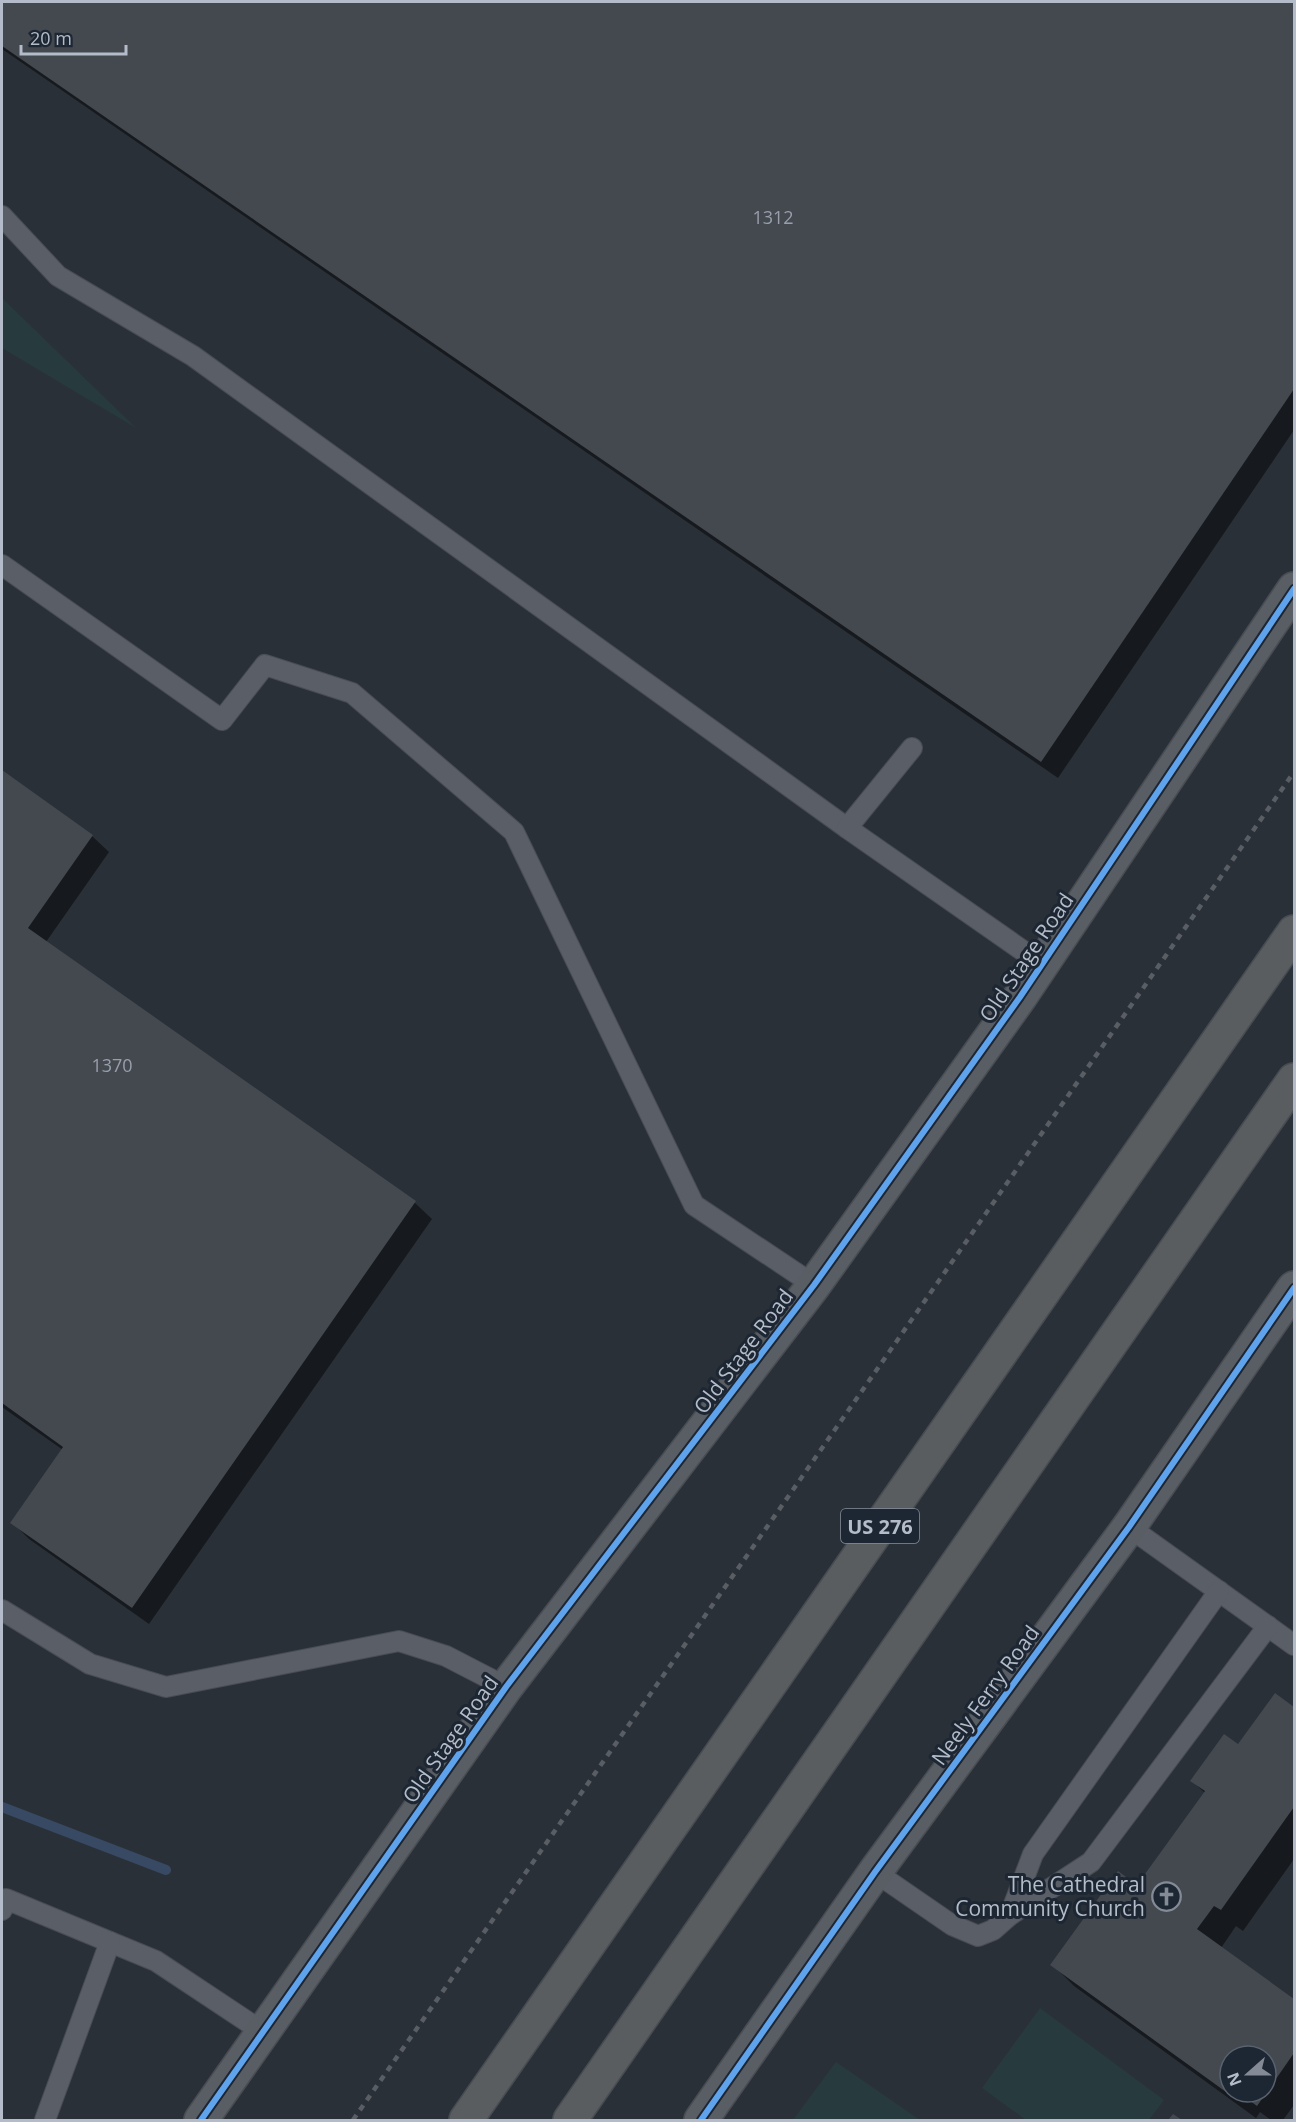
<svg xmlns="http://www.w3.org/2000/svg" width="1296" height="2122" font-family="'Open Sans',sans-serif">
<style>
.green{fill:#273a3e}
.shadow{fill:#0007;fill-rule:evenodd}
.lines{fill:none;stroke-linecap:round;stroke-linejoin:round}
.stream{stroke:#384963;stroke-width:10}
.building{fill:#444950}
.lane-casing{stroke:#484c53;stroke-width:22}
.secondary-casing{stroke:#484c53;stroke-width:36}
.highway-casing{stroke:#474c53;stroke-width:36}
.lane{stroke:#5a5e66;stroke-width:20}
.secondary{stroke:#595d64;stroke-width:33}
.highway{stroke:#5a5d60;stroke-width:33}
.rail{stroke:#595d64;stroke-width:4.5;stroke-dasharray:6 6;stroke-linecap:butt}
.cycleway-casing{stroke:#1d2633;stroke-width:10}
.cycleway{stroke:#60a3ed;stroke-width:6}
.labels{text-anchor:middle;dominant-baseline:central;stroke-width:6;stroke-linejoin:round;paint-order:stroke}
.number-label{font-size:18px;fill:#989fab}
.shield{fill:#1d2633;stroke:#878f9c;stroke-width:1.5}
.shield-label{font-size:20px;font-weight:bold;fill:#b4bcc9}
.street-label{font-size:21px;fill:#b4bcc9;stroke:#1d2633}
.poi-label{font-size:21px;fill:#b4bcc9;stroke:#1d2633;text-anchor:end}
</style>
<rect width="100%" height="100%" fill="#2a3038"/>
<g class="green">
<polygon points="2,298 136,428 2,348"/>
<polygon points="1040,2008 1164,2100 1149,2120 1026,2120 982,2088"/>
<polygon points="836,2062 920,2120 793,2120"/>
</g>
<g class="shadow">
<polygon points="2,2 1294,2 1294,430 1058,778 2,49"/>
<polygon points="2,772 92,836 109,852 46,942 415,1203 432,1219 149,1624 29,1539 12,1522 63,1450 2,1407"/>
<path d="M1275,1695L1294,1709V1859L1243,1931L1236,1926L1221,1948L1294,2001V2105L1283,2120H1271L1260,2112L1256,2118L1074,1986L1052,1964L1137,1887L1205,1793L1192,1781L1238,1746ZM1230,2056H1266V2092H1230Z"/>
</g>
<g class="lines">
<polyline class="stream" points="2,1807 166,1870"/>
</g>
<g class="building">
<polygon points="2,2 1294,2 1294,389 1041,762 2,46"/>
<polygon points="2,770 93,835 28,928 416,1201 132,1608 10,1523 63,1447 2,1403"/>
<polygon points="1275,1693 1294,1707 1294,1807 1221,1910 1214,1906 1197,1929 1294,1999 1294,2053 1257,2106 1238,2092 1266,2092 1266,2056 1230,2056 1230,2092 1237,2092 1233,2097 1050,1965 1118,1871 1137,1885 1205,1791 1190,1781 1224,1734 1238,1744"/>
<polygon points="1173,2114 1182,2120 1168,2120"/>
</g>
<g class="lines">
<defs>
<g id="lane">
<polyline points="2,216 58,276 193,356 847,828"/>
<polyline points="2,565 222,720 265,665 352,693 514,832 694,1205 814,1285"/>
<polyline points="912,748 847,828 1042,964"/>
<polyline points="1129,1527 1294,1645"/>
<polyline points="2,1610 90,1664 166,1687 399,1641 446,1656 506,1687"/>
<polyline points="875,1872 952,1925 978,1936 993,1930 1010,1915 1091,1862 1268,1626"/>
<polyline points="2,1910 6,1899 156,1961 263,2032"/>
<polyline points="1010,1915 1033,1854 1219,1591"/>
<polyline points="45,2120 110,1942"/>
</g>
<g id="secondary">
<polyline points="201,2120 506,1687 814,1285 1020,997 1294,589"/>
<polyline points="701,2120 875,1872 1129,1527 1294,1288"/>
</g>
<g id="highway">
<polyline points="466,2120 1294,932"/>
<polyline points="570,2120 1294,1080"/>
</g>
</defs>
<use href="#lane" class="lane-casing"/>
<use href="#secondary" class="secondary-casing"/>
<use href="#highway" class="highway-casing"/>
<use href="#lane" class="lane"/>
<use href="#secondary" class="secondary"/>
<use href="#highway" class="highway"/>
<polyline class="rail" points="353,2120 1294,772"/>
<defs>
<g id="cycleway">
<polyline points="201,2120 506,1687 814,1285 1020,997 1294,589"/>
<polyline points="701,2120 875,1872 1129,1527 1294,1288"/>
</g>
</defs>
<use href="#cycleway" class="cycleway-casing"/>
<use href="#cycleway" class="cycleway"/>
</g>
<defs>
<symbol id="church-ring" viewBox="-11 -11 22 22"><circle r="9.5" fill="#1d2633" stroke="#848b96" stroke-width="1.5"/><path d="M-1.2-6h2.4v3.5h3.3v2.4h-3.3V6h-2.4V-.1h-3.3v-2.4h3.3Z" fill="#848b96"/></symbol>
</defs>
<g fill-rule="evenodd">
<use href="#church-ring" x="1150" y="1880" width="33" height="33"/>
</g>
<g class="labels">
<g class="number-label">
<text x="773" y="217">1312</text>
<text x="112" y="1065">1370</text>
</g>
<rect class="shield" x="841" y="1509" width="78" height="34" rx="4.5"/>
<g class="shield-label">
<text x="880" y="1526">US 276</text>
</g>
<g class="street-label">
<text transform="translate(1026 957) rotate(-56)">Old Stage Road</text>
<text transform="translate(743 1351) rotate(-53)">Old Stage Road</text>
<text transform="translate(985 1695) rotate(-54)">Neely Ferry Road</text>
<text transform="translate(450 1739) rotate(-55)">Old Stage Road</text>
</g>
<g class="poi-label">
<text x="1145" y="1884">The Cathedral<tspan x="1145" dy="24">Community Church</tspan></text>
</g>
</g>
<rect width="1296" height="2122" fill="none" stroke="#b4bcc9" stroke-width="6"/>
<g transform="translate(1248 2074) rotate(249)"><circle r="28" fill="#1d2633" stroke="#59626f" stroke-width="1.5"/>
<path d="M0-4.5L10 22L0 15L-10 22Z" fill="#848b96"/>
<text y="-9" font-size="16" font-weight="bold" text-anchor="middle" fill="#b4bcc9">N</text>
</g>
<path d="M21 45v9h105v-9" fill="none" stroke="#b4bcc9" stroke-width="3"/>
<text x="30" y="45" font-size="18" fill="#b4bcc9" stroke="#1d2633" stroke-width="4.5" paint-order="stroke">20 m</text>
</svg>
